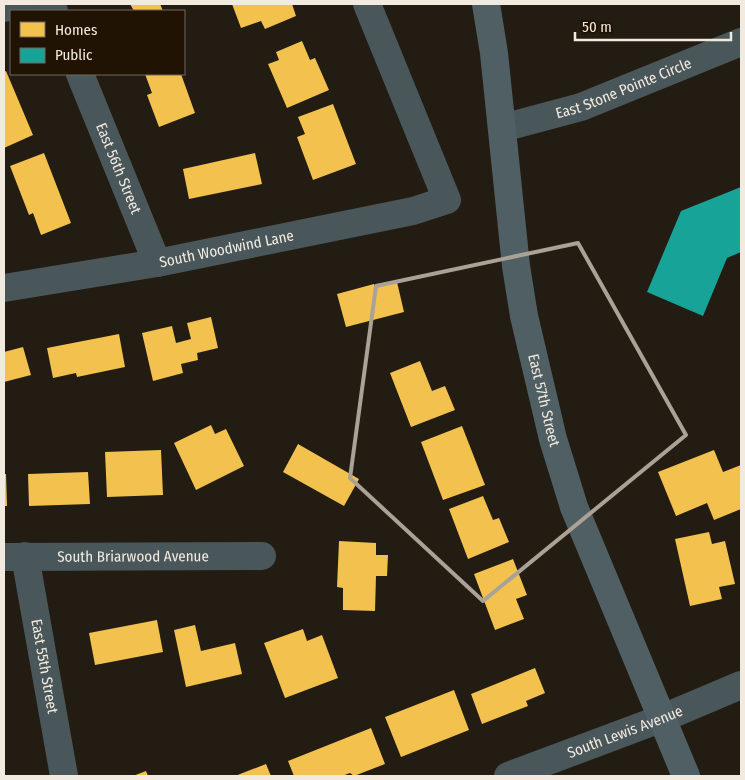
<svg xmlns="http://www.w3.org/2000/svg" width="745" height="780" font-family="'Fira Sans Condensed',sans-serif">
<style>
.homes{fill:#f2c14e}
.public{fill:#17a398}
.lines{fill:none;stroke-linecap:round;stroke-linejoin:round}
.minor{stroke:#49565a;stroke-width:28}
.major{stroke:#4f5f63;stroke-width:28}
.marked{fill:none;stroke:#aaa297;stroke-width:4;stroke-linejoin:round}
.labels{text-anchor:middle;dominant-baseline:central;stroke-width:5;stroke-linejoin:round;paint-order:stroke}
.street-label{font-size:15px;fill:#f3eadf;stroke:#201304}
</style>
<rect width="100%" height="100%" fill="#231c12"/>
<g class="homes">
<polygon points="130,4 160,4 163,11 134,11"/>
<polygon points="232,4 292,4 296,16 265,29 261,21 241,28"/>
<polygon points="302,41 310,60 315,58 329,90 287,108 268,64 279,60 276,52"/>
<polygon points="6,71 33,135 4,148 4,72"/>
<polygon points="145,74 181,74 195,113 159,127 147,95 152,93"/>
<polygon points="333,104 356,164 313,180 297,137 305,134 298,117"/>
<polygon points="44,153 71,223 41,235 33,213 29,215 10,166"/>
<polygon points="255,153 262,184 189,199 183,169"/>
<polygon points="397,282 404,312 346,327 337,294 374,284 375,288"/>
<polygon points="211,317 218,348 197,353 198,360 181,364 183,373 153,381 142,333 172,326 176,343 191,339 187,323"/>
<polygon points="119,334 125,367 77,377 76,373 53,378 47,348"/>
<polygon points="23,347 31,375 4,382 4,352"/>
<polygon points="420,361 432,391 445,386 455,410 411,427 390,373"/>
<polygon points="211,425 215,434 226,429 244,466 196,490 174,443"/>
<polygon points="462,426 485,485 443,500 421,442"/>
<polygon points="298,444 359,479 344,506 283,472"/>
<polygon points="161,450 163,495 107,497 105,452"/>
<polygon points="714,450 723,472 741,465 741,509 714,520 707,503 676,516 658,472"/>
<polygon points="88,472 90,504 29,506 28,474"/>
<polygon points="4,474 6,474 7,506 4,506"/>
<polygon points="483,496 493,520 499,518 509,542 468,559 449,509"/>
<polygon points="709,532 712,544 725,541 735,584 719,587 722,599 690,606 675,539"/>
<polygon points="339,541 376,543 376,555 388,555 387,576 376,576 375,611 343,610 343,588 337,587"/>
<polygon points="513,559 527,595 516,599 524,619 495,630 474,574"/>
<polygon points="157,620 163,652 95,665 89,633"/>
<polygon points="195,625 201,651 235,643 242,674 186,687 174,630"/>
<polygon points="303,629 307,641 322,635 338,678 285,698 264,643"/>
<polygon points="535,668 545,693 526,701 528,706 482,724 471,694"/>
<polygon points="454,690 469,730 401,757 385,717"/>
<polygon points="371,728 385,764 354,776 350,773 342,776 294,776 288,761"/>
<polygon points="266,764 271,776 235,776"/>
<polygon points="146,771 148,776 133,776"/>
</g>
<polygon class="public" points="741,187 741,252 727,258 703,316 647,292 681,211"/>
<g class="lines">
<g class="minor">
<polyline points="51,4 54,11"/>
<polyline points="4,8 26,4"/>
<path id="s1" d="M80,74L157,263"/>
<path id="s2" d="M502,128L581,107L741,42"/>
<path id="s3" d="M4,288L157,263L413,211L447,200L367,4"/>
<path id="s4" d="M25,556L64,776"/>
<path id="s5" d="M4,557L262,556"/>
<path id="s6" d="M508,776L663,718L741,685"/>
</g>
<path class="major" id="s7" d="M486,4L494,53L516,266L524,316L553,439L574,507L686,776"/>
</g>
<path class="marked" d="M578,243L686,435L483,601L350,478L376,286Z"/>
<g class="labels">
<g class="street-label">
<text stroke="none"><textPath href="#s2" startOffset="128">East Stone Pointe Circle</textPath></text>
<text stroke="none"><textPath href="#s1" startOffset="102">East 56th Street</textPath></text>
<text stroke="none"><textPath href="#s3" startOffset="226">South Woodwind Lane</textPath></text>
<text stroke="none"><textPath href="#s7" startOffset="401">East 57th Street</textPath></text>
<text stroke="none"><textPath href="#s5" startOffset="129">South Briarwood Avenue</textPath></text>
<text stroke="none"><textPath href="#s4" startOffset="112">East 55th Street</textPath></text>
<text stroke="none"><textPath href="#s6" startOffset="125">South Lewis Avenue</textPath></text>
</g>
</g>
<rect width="745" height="780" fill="none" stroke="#f3eadf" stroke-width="10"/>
<rect x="10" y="10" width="175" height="65" fill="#201304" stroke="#74695c"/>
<rect x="20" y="22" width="25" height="15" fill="#f2c14e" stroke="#74695c"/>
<text x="55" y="35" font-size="15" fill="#f3eadf">Homes</text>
<rect x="20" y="48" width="25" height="15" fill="#17a398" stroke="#74695c"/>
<text x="55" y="60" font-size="15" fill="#f3eadf">Public</text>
<path d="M575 32v8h156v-8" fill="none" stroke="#f3eadf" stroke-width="2.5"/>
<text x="582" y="32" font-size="15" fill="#f3eadf" stroke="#201304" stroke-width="4" paint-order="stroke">50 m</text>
</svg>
